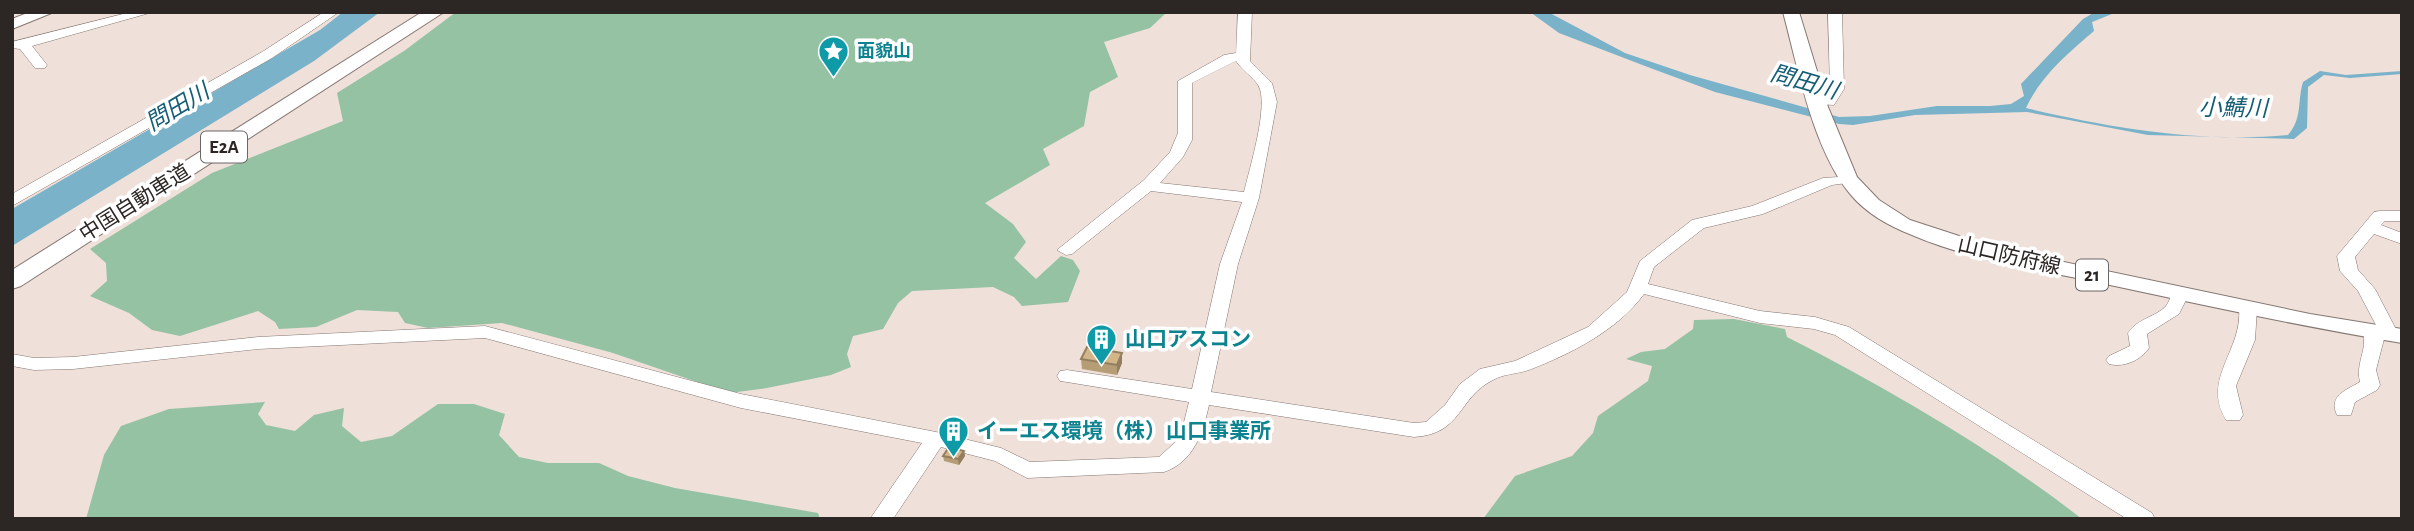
<svg xmlns="http://www.w3.org/2000/svg" width="2414" height="531" font-family="'Alegreya Sans','Noto Sans JP',sans-serif">
<style>
.forest{fill:#94c2a2}
.water{fill:#7ab2c9}
.lines{fill:none;stroke-linecap:round;stroke-linejoin:round}
.minor-casing{stroke:#857772;stroke-width:1}
.major-casing{stroke:#857772;stroke-width:2}
.highway-casing{stroke:#857772;stroke-width:2}
.minor{fill:#fff;fill-rule:evenodd}
.major{fill:#fff;fill-rule:evenodd}
.highway{fill:#fff;fill-rule:evenodd}
.wall{fill:#b59d76}
.shaded-wall{fill:#937f60}
.building{fill:#d2b689;stroke:#937f60;stroke-width:2}
.labels{text-anchor:middle;dominant-baseline:central;stroke-width:7;stroke-linejoin:round;paint-order:stroke}
.far-culture-label{font-size:18px;font-weight:bold;fill:#0d838f;stroke:#fff;text-anchor:start}
.shield{fill:#fff;stroke:#6b6766;stroke-width:2}
.shield-label{font-size:19px;font-weight:bold;fill:#2c2624}
.street-label{font-size:21px;fill:#2c2624;stroke:#fff}
.culture-label{font-size:21px;font-weight:bold;fill:#0d838f;stroke:#fff;text-anchor:start}
.water-label{font-size:23px;font-style:italic;fill:#145d75;stroke:#fff}
</style>
<rect width="100%" height="100%" fill="#efe0da"/>
<g class="forest">
<polygon points="456,12 1167,12 1150,28 1104,42 1118,77 1090,92 1084,126 1043,149 1050,165 985,203 1013,224 1026,242 1014,258 1036,279 1061,256 1073,260 1080,271 1068,302 1022,306 1014,297 993,287 912,291 898,303 883,329 853,336 847,354 851,367 831,375 767,388 729,393 613,353 502,323 428,328 405,323 398,312 357,310 316,327 279,329 275,322 258,311 180,336 152,330 129,313 90,296 107,281 106,263 90,249 212,173 343,121 337,93 404,51"/>
<path d="M1734,319L1785,329L1787,337C1889,389 1992,449 2082,519H1483L1515,476L1572,456L1593,433L1598,416L1648,381L1652,366L1626,359L1641,352L1665,349L1693,329L1694,320Z"/>
<polygon points="265,402 258,414 266,425 295,431 314,415 344,408 342,426 361,442 392,436 438,404 474,404 505,414 499,435 519,457 548,463 599,463 628,476 675,488 818,513 820,519 86,519 104,455 121,426 169,409"/>
</g>
<g class="water">
<polygon points="343,12 380,12 314,61 12,246 12,209 320,30"/>
<path d="M1530,12H1548L1625,53L1690,75L1839,117L1870,116L1937,106H1990L2011,104L2024,96L2021,84L2083,19L2095,12H2117L2092,22L2094,31C2068,53 2040,77 2026,108C2111,128 2200,143 2288,135C2303,117 2297,102 2303,82L2320,71L2346,75L2402,71V74L2350,78L2324,75L2308,87L2307,128L2294,139L2148,135L2027,112L1915,115L1853,125L1839,124L1715,92L1645,66L1559,33Z"/>
</g>
<g class="lines">
<defs>
<g id="minor">
<polygon points="131,12 153,12 32,46 47,65 45,68 35,68 20,49 12,48 12,42"/>
<polygon points="324,12 339,12 272,58 12,206 12,194 262,52"/>
<path d="M1238,12H1252L1250,61L1272,83L1277,102L1259,198L1238,264L1211,392L1414,423L1426,422L1445,405L1460,384L1480,369L1515,361L1588,327L1627,292L1640,261L1692,220L1752,206L1823,178L1854,176L1856,179L1854,182L1832,185L1763,214L1704,228L1654,267L1648,284L1760,311L1815,317L1849,327L2152,513L2155,519H2127L1835,335L1814,329L1760,323L1644,294C1617,331 1570,354 1529,370C1517,374 1503,374 1493,380C1457,398 1463,434 1414,437L1209,405C1203,432 1194,462 1164,472L1027,478L995,461L941,447L893,519H870L922,443L741,408L485,338L258,349L73,369L34,370L12,366V354L34,358L73,357L258,337L485,326L741,394L936,432L1001,448L1030,462L1159,457L1180,438L1189,402L1067,382L1060,381L1057,376L1060,371L1067,370L1192,389L1220,264L1242,202L1151,191L1072,254L1066,255L1057,250L1144,180L1170,152L1178,133V81L1224,55L1236,53ZM1236,61C1242,70 1253,77 1258,85C1270,103 1249,170 1244,192L1160,183L1183,157L1192,140V83Z"/>
<polygon points="1828,12 1842,12 1844,89 1834,105 1819,104 1812,100 1819,96 1825,97 1830,89"/>
<path d="M2380,211H2402V221H2385L2381,225L2402,233V244L2374,234L2355,257L2358,270L2375,289L2399,335L2397,339H2384L2376,370L2380,385L2377,390L2355,402L2351,415H2337C2328,396 2346,390 2360,382C2355,364 2368,349 2363,332L2365,328L2377,327L2358,291L2340,271L2337,256L2374,212Z"/>
<path d="M2180,288L2189,294L2179,314L2147,334L2149,348C2141,360 2124,368 2109,364L2106,360L2109,356L2130,346L2128,333C2138,318 2156,317 2166,306C2169,302 2171,295 2174,290Z"/>
<path d="M2248,302L2257,308L2255,340L2236,386L2243,415L2240,420H2226C2201,378 2243,351 2239,308Z"/>
</g>
<g id="major">
<polygon points="30,12 54,12 12,29 12,19"/>
<path d="M1783,12H1799L1828,107L1857,177L1879,200L1910,220L1993,247L2310,314L2402,329V343C2299,326 2198,304 2096,282C2035,269 1970,260 1912,235C1889,226 1866,213 1851,195C1813,150 1798,68 1783,12Z"/>
</g>
<polygon id="highway" points="422,12 444,12 21,286 12,289 12,270"/>
</defs>
<use href="#minor" class="minor-casing"/>
<use href="#major" class="major-casing"/>
<use href="#highway" class="highway-casing"/>
<use href="#minor" class="minor"/>
<use href="#major" class="major"/>
<use href="#highway" class="highway"/>
</g>
<g class="wall">
<polygon points="1081,359 1122,363 1117,375 1082,369"/>
<polygon points="964,451 965,456 959,465 944,461 943,456"/>
</g>
<g class="shaded-wall">
<polygon points="1122,353 1122,363 1117,375 1117,365"/>
<polygon points="964,451 965,456 959,465 958,459"/>
</g>
<g class="building">
<polygon points="1087,347 1122,353 1117,365 1081,359"/>
<polygon points="949,447 964,451 958,459 943,456"/>
</g>
<defs>
<symbol id="sight-pin" viewBox="-11 -11 22 30"><path d="M0 17L-7.5 6A9.5 9.5 0 1 1 7.5 6Z" fill="#0f9aa8" stroke="#fff"/><path d="M0-6L1.8-2.2L6-1.7L2.9 1.2L3.7 5.4L0 3.3L-3.7 5.4L-2.9 1.2L-6-1.7L-1.8-2.2Z" fill="#fff"/></symbol>
<symbol id="building-pin" viewBox="-11 -11 22 30"><path d="M0 17L-7.5 6A9.5 9.5 0 1 1 7.5 6Z" fill="#0f9aa8" stroke="#fff"/><path d="M-4-6H4V6H1V3H-1V6H-4ZM-2.5-4.3h1.7v1.8h-1.7ZM.8-4.3h1.7v1.8H.8ZM-2.5-1h1.7V.8h-1.7ZM.8-1h1.7V.8H.8Z" fill="#fff"/></symbol>
</defs>
<g fill-rule="evenodd">
<use href="#sight-pin" x="816" y="34" width="35" height="47"/>
<use href="#building-pin" x="1084" y="322" width="35" height="47"/>
<use href="#building-pin" x="936" y="414" width="35" height="47"/>
</g>
<g class="labels">
<g class="far-culture-label">
<text x="857" y="52">面貌山</text>
</g>
<g class="shield">
<rect x="201" y="131.5" width="46" height="31" rx="5"/>
<rect x="2076" y="259.5" width="32" height="31" rx="5"/>
</g>
<g class="shield-label">
<text x="224" y="147">E2A</text>
<text x="2092" y="275">21</text>
</g>
<g class="street-label">
<text transform="translate(135 203) rotate(-32)">中国自動車道</text>
<text transform="translate(2009 256) rotate(13)">山口防府線</text>
</g>
<g class="culture-label">
<text x="1125" y="339">山口アスコン</text>
<text x="977" y="431">イーエス環境（株）山口事業所</text>
</g>
<g class="water-label">
<text transform="translate(1804 83) rotate(16)">問田川</text>
<text transform="translate(178 108) rotate(-31)">問田川</text>
<text transform="translate(2233 109) rotate(1)">小鯖川</text>
</g>
</g>
<rect width="2414" height="531" fill="none" stroke="#2c2624" stroke-width="28"/>
</svg>
